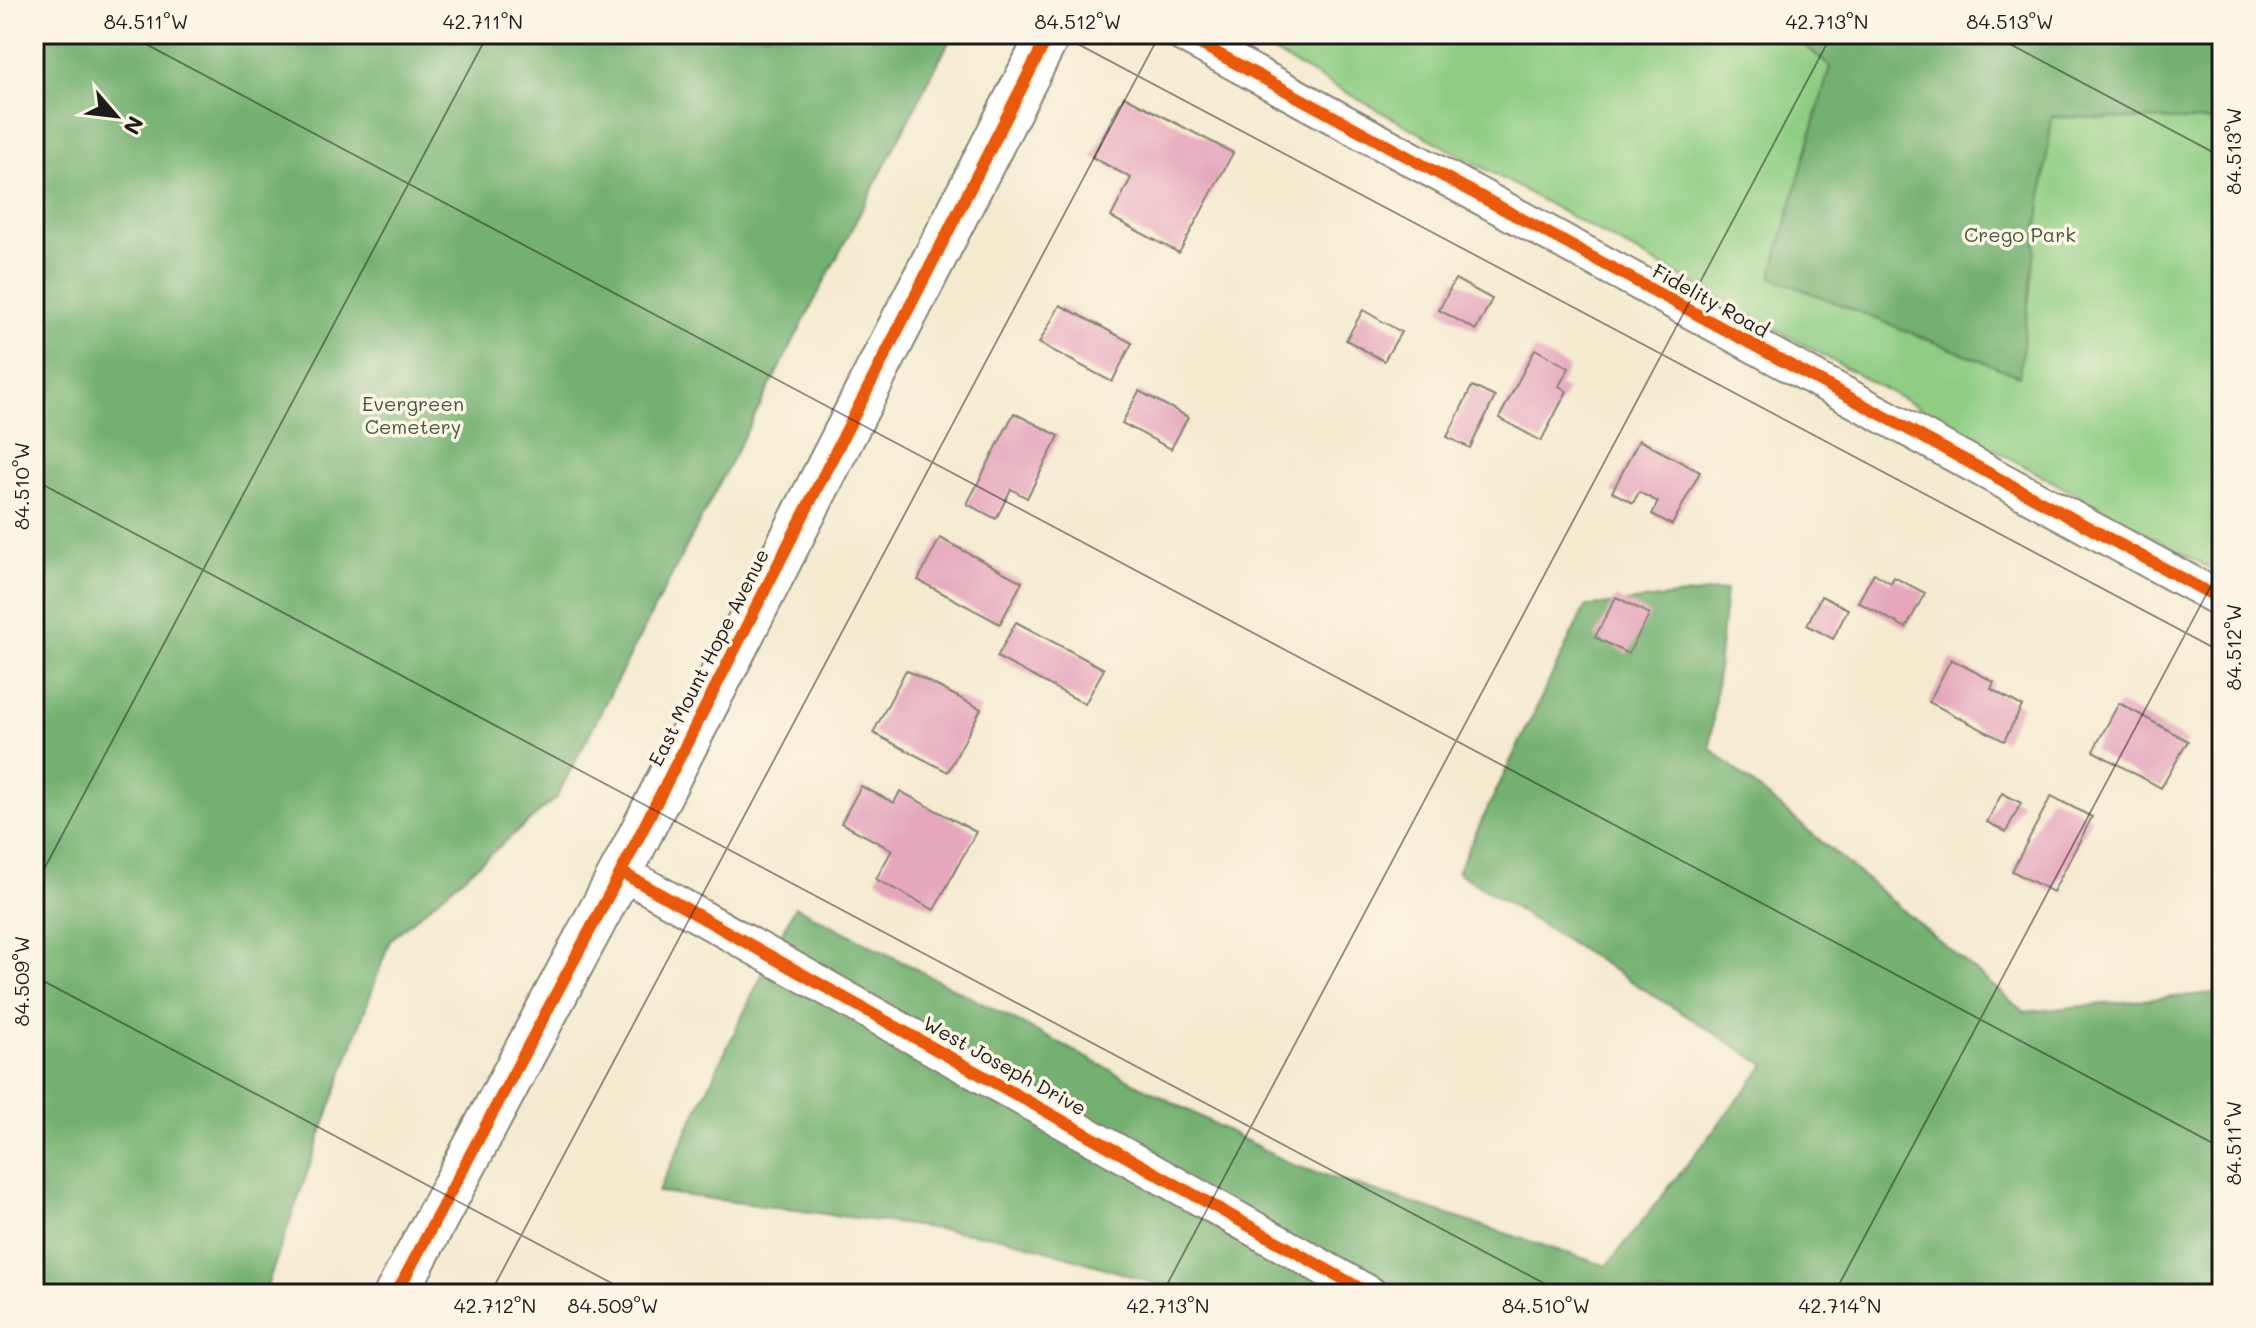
<svg xmlns="http://www.w3.org/2000/svg" width="2256" height="1328" font-family="Mali,sans-serif">
<style>
.green{fill:#8fcd83;stroke:#567450;stroke-width:2}
.forest{fill:#73b071;stroke:#486646;stroke-width:2}
.building{fill:#e6a7bd}
.lines{fill:none;stroke-linecap:round;stroke-linejoin:round}
.minor-casing{stroke:#888376;stroke-width:38}
.tertiary-casing{stroke:#888376;stroke-width:46}
.minor{stroke:#fff;stroke-width:34}
.tertiary{stroke:#fff;stroke-width:42}
.cycleway-casing{stroke:#fcf5e5;stroke-width:17}
.cycleway{stroke:#e8590c;stroke-width:12}
.ticks{fill:none;stroke:#1c1c1c;stroke-width:2;stroke-opacity:0.45}
.labels{text-anchor:middle;dominant-baseline:central;stroke-width:7;stroke-linejoin:round;paint-order:stroke}
.park-label{font-size:20px;fill:#445a40;stroke:#fcf5e5}
.street-label{font-size:20px;fill:#1c1c1c;stroke:#fcf5e5}
.neatline{fill:none;stroke:#1c1c1c;stroke-width:3}
.ticks-label{font-size:20px;text-anchor:middle;fill:#1c1c1c}
</style>
<rect width="100%" height="100%" fill="#fcf5e5"/>
<filter id="ink" filterUnits="userSpaceOnUse"><feTurbulence type="fractalNoise" baseFrequency=".0125" numOctaves="2"/><feDisplacementMap in="SourceGraphic" scale="16" xChannelSelector="R" yChannelSelector="G"/><feConvolveMatrix kernelMatrix="1 2 1 2 8 2 1 2 1" color-interpolation-filters="sRGB"/></filter>
<filter id="wash" filterUnits="userSpaceOnUse"><feTurbulence type="fractalNoise" baseFrequency=".006" numOctaves="4" result="noise"/><feDisplacementMap in="SourceGraphic" scale="32" xChannelSelector="R" yChannelSelector="G"/><feGaussianBlur stdDeviation="1.8" result="paint"/><feColorMatrix in="noise" values="0 0 0 0 0 0 0 0 0 0 0 0 0 0 0 0 0 1.4 0 .05"/><feComposite in="paint" operator="in"/></filter>
<g filter="url(#wash)">
<rect width="100%" height="100%" fill="#f4ead0"/>
<polygon class="green" points="1240,34 2222,34 2222,575"/>
<g class="forest">
<polygon points="34,34 953,34 556,798 390,940 264,1294 34,1294"/>
<polygon points="1790,34 2222,34 2222,121 2052,117 2019,376 1771,277 1830,66"/>
<polygon points="1726,590 1710,748 2024,1012 2222,992 2222,1294 1190,1294 1006,1238 658,1192 795,906 1293,1165 1607,1266 1765,1065 1457,872 1585,607"/>
</g>
<g id="blocks">
<g class="building">
<polygon points="1124,96 1233,153 1179,253 1111,217 1131,178 1092,157"/>
<polygon points="1455,279 1492,299 1476,330 1439,310"/>
<polygon points="1060,305 1132,343 1112,382 1039,343"/>
<polygon points="1363,310 1401,332 1384,361 1346,340"/>
<polygon points="1535,349 1569,368 1559,386 1567,391 1541,441 1499,418"/>
<polygon points="1472,386 1495,397 1470,448 1447,437"/>
<polygon points="1139,391 1188,417 1171,449 1122,423"/>
<polygon points="1014,413 1059,436 1027,498 1011,489 996,519 967,504"/>
<polygon points="1639,440 1700,472 1672,525 1652,514 1658,502 1639,492 1633,503 1612,492"/>
<polygon points="940,538 1022,582 1000,624 918,580"/>
<polygon points="1874,573 1891,583 1894,577 1925,593 1906,628 1858,602"/>
<polygon points="1821,596 1848,609 1833,639 1807,625"/>
<polygon points="1616,597 1650,614 1628,654 1595,637"/>
<polygon points="1016,622 1104,669 1085,704 997,657"/>
<polygon points="1951,659 1994,682 1991,689 2022,706 2004,741 1929,702"/>
<polygon points="906,670 981,709 948,772 873,733"/>
<polygon points="2119,703 2188,741 2161,788 2093,751"/>
<polygon points="861,786 894,803 900,791 976,832 934,910 876,879 892,850 841,823"/>
<polygon points="2002,793 2021,803 2006,832 1987,822"/>
<polygon points="2051,796 2092,817 2053,892 2012,871"/>
</g>
</g>
</g>
<g filter="url(#ink)">
<use href="#blocks" fill-opacity="0" stroke="#888376" stroke-width="2"/>
<g class="lines">
<defs>
<g id="minor">
<polyline points="1182,34 2222,600"/>
<polyline points="621,872 1370,1294"/>
</g>
<polyline id="tertiary" points="396,1294 621,872 1049,34"/>
</defs>
<use href="#minor" class="minor-casing"/>
<use href="#tertiary" class="tertiary-casing"/>
<use href="#minor" class="minor"/>
<use href="#tertiary" class="tertiary"/>
<defs>
<g id="cycleway">
<polyline points="1182,34 2222,600"/>
<polyline points="621,872 1370,1294"/>
<polyline points="396,1294 621,872 1049,34"/>
</g>
</defs>
<use href="#cycleway" class="cycleway-casing"/>
<use href="#cycleway" class="cycleway"/>
</g>
</g>
<path class="ticks" d="M127,34L2222,1148M1059,34L2222,652M1991,34L2222,157M34,480L1564,1294M34,888L488,34M34,976L632,1294M490,1294L1160,34M1162,1294L1832,34M1834,1294L2222,565"/>
<g class="labels">
<g class="park-label">
<text x="2020" y="234">Crego Park</text>
<text x="413" y="403">Evergreen<tspan x="413" dy="23">Cemetery</tspan></text>
</g>
<g class="street-label">
<text transform="translate(1711 300) rotate(29)">Fidelity Road</text>
<text transform="translate(708 657) rotate(-63)">East Mount Hope Avenue</text>
<text transform="translate(1005 1065) rotate(29)">West Joseph Drive</text>
</g>
</g>
<rect width="2256" height="1328" fill="none" stroke="#fcf5e5" stroke-width="88"/>
<g transform="translate(116 116) rotate(118)" stroke="#fcf5e5" stroke-width="6" paint-order="stroke">
<path d="M0-6L14 30L0 20L-14 30Z" fill="#1c1c1c"/>
<text y="-12" font-size="22" font-weight="bold" text-anchor="middle" fill="#1c1c1c">N</text>
</g>
<rect x="44" y="44" width="2168" height="1240" class="neatline"/>
<g class="ticks-label">
<text x="146" y="29">84.511°W</text>
<text x="483" y="29">42.711°N</text>
<text x="1078" y="29">84.512°W</text>
<text x="1827" y="29">42.713°N</text>
<text x="2010" y="29">84.513°W</text>
<text transform="translate(2234 151) rotate(-90)" y="7">84.513°W</text>
<text transform="translate(22 486) rotate(-90)" y="7">84.510°W</text>
<text transform="translate(2234 647) rotate(-90)" y="7">84.512°W</text>
<text transform="translate(22 981) rotate(-90)" y="7">84.509°W</text>
<text transform="translate(2234 1143) rotate(-90)" y="7">84.511°W</text>
<text x="495" y="1313">42.712°N</text>
<text x="613" y="1313">84.509°W</text>
<text x="1168" y="1313">42.713°N</text>
<text x="1546" y="1313">84.510°W</text>
<text x="1840" y="1313">42.714°N</text>
</g>
</svg>
